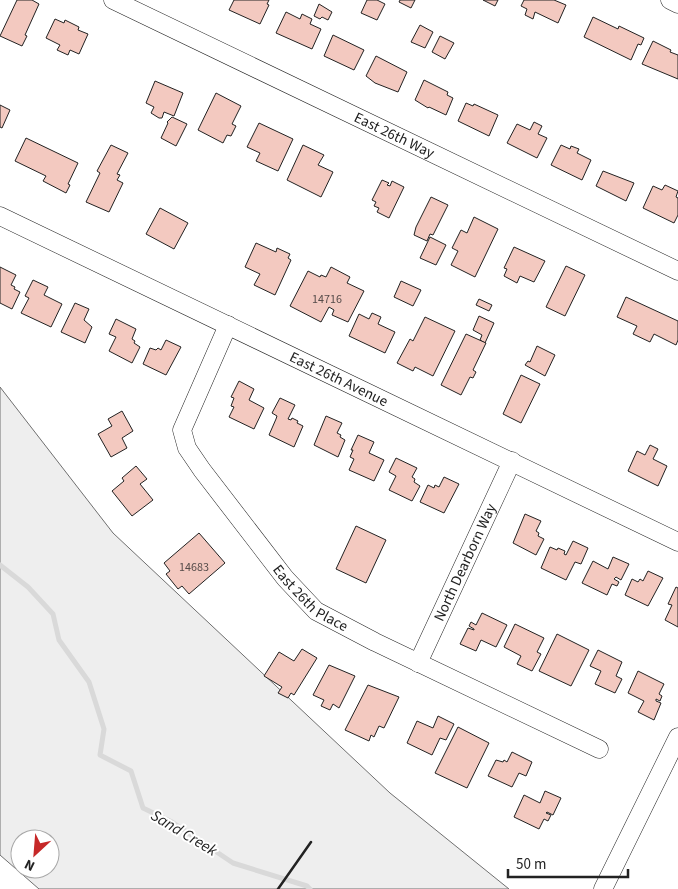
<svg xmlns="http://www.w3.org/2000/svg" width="678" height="889" font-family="'Source Sans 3',sans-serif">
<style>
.green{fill:#eee;stroke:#6f6f6f;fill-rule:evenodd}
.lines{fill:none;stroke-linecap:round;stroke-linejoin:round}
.stream{stroke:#d9d9d9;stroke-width:5}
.building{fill:#f3c9c0;stroke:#222}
.minor-casing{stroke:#222;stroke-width:19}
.minor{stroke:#fff;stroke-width:18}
.wall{stroke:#222;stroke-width:2.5}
.labels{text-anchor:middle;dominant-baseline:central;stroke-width:4;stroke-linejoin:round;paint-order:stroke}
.number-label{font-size:12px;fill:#564c4a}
.street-label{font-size:15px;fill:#222;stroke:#fff}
.water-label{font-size:16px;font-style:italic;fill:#222;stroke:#fff}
</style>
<rect width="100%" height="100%" fill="#fff"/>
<path class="green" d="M0,387L113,533L390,793L509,889H39L0,855ZM20,839H50V869H20Z"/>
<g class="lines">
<polyline class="stream" points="0,565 28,587 53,614 59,640 89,682 104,729 100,755 131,771 143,808 172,822 233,863 307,886 310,889"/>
</g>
<g class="building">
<polygon points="17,0 32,0 39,4 25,35 27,36 22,46 0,36"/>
<polygon points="234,0 269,0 267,4 269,5 260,24 229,10"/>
<polygon points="367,0 377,0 385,4 377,20 361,13"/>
<polygon points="400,0 415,0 411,8 399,2"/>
<polygon points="483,0 498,0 495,6"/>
<polygon points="524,0 554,0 566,5 558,23 535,12 533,19 525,15 527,9 521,6"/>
<polygon points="319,4 332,12 328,20 322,17 320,19 314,16"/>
<polygon points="286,12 300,19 302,14 312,19 310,24 321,29 312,49 276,33"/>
<polygon points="593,17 618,29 619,26 644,38 641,45 638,44 631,60 584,37"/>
<polygon points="55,19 64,23 65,20 79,27 78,30 88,34 79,54 70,50 68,55 57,50 60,45 46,38"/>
<polygon points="420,25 433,32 425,48 411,42"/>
<polygon points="333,35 364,50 354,70 324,56"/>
<polygon points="440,36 454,43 445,59 432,52"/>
<polygon points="653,41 671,50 670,52 678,55 678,79 642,64"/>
<polygon points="376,56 407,72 398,92 375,83 366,76"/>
<polygon points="424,80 448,92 447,95 453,98 446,115 429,107 428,108 415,100"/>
<polygon points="155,81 183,93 174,116 164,112 162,118 159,118 151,113 154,107 146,103"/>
<polygon points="216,93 241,106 232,124 236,126 231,136 227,135 223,143 198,130"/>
<polygon points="466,103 473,106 474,104 498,115 489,136 458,121"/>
<polygon points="0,105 10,110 2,128 0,127"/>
<polygon points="172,117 187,124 176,146 161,138 168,123 167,122"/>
<polygon points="534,122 542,126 538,134 547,138 537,158 507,143 517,124 530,130"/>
<polygon points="259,123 293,139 278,171 256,161 260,153 247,147"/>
<polygon points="26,138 78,163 68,184 70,185 66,193 43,181 46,176 15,161"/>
<polygon points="111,145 128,153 117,174 120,175 117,180 123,183 109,212 86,202 100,173 97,171"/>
<polygon points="303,145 324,155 318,165 333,172 321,197 287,180"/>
<polygon points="561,145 570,149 571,146 579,149 577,153 591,160 582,180 551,165"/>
<polygon points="603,171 634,183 626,201 596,186"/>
<polygon points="382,180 389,183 387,185 390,186 392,181 404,187 389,218 377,212 379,208 374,206 376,202 372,200"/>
<polygon points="665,185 678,191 676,197 678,198 678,215 674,223 643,208 653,186 662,190"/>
<polygon points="431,197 448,205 433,235 430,234 427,241 414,235 416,227"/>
<polygon points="160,208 188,223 174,249 146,234"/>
<polygon points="474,217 498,229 475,277 451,265 458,251 452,248 461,230 467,233"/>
<polygon points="430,237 446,245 436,265 420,258"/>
<polygon points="256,243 276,252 277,248 290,254 288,258 291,260 275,295 254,285 260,274 245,267"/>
<polygon points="514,247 545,261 534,282 520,276 517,283 504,276 507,269 504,268"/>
<polygon points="566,266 585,275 565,316 546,307"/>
<polygon points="0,267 16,275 11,285 15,287 14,289 20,292 12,309 0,303"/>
<polygon points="331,267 350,277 347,283 364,291 348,322 332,315 334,310 329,307 321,322 290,306 308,271 320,277 321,275 326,277"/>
<polygon points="33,280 48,287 44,295 62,304 51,327 21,313 29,298 25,296"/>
<polygon points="401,281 421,290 413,306 394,297"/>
<polygon points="626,297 678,321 678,340 676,345 654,334 650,342 633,334 637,326 617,317"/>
<polygon points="479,299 492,305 489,311 476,305"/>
<polygon points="75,303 89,309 84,320 92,327 85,343 61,332"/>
<polygon points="372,313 381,317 378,324 395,332 385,353 349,336 359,314 369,319"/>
<polygon points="479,316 494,323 485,343 480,340 482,335 473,330"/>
<polygon points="425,317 455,331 433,376 415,367 413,371 397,363 410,339 413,341"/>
<polygon points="116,319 136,329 132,339 135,341 134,343 140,347 132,363 109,351 116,337 109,334"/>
<polygon points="466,334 486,343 473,370 476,372 473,378 470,377 461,395 441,385"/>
<polygon points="166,340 181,347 166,375 143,364 150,348 156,350 158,348 161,350"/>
<polygon points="537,346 555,355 545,376 525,365 528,361 530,362"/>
<polygon points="521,375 540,384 521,423 503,414"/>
<polygon points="239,381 254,389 249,400 264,408 254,429 229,417 234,407 231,406 234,398 231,397"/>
<polygon points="280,398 295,405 288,419 291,420 292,418 298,421 297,423 303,426 294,447 269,435 276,419 277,416 272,413"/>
<polygon points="122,411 133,431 122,438 127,448 111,457 98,434 112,426 108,419"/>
<polygon points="326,416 342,423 337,433 341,435 340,437 345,440 338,457 314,445"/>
<polygon points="358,435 374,442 369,453 384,460 374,481 349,470 354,459 350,457 353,450 351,450"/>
<polygon points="650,445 658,449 653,459 667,466 658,486 628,471 637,451 645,455"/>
<polygon points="396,458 417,468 412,477 415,479 414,482 420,486 412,501 389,490 396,476 389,472"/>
<polygon points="136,466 147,479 140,484 153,500 132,516 112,491 124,481 122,478"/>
<polygon points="444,477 459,484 444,513 420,502 428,485 434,488 435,485 439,487"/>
<polygon points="525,514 541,521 536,531 539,533 538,536 544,539 536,555 513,543"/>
<polygon points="356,526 386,540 366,583 336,569"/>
<polygon points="199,533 225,563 189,594 182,586 178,589 166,574 170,571 164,563"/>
<polygon points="573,541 588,548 581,564 575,562 566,580 541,568 550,547 557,550 558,548 565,551 564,554 566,555"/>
<polygon points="613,557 629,564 621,580 616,577 614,579 619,582 617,586 612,584 607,595 582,583 593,561 608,569"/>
<polygon points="648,571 663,578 648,606 625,595 632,579 638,582 640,579 643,581"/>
<polygon points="676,587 678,588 678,627 665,620 672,605 668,604"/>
<polygon points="482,613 507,625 496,647 481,640 476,651 460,644 468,628 474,630 474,629 469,626 471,622 476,625"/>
<polygon points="515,624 544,638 537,652 541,654 532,671 517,664 521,656 504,647"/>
<polygon points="557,634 589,650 571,686 539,671"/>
<polygon points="302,649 317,658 294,695 291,693 288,698 278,693 282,687 264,676 279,652 294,661"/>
<polygon points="598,650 622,662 616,676 622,679 615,693 595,684 601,671 590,666"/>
<polygon points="329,665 355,676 339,708 333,704 330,710 321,706 324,700 313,695"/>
<polygon points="638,671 664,684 659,694 662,696 660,701 656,699 656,701 661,703 654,720 638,712 644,701 628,693"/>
<polygon points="368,685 399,697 384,728 379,726 374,737 371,735 369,741 345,730"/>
<polygon points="438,716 454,724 446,740 440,738 432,755 407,743 417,721 433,728"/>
<polygon points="458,727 489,743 467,788 435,773"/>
<polygon points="512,752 532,762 526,776 519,773 512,787 488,776 496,760 503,762 504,760 507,762"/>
<polygon points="545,791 561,798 553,815 547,812 546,813 551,815 548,821 544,819 539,829 514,817 524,795 540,803"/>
</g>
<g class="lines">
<defs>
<g id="minor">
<path id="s1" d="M113,0L678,271"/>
<polyline points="670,0 678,4"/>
<path id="s2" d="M0,216L678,542"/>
<path id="s3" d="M228,325L182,430L187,448L202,470L285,578L316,611L375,642L599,749"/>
<path id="s4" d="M418,663L512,461"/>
<polyline points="603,889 678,737"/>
</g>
</defs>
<use href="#minor" class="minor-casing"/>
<use href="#minor" class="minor"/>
<polyline class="wall" points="278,889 311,842"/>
</g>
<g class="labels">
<g class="number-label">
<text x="327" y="299">14716</text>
<text x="194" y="567">14683</text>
</g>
<g class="street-label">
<text stroke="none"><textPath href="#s1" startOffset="312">East 26th Way</textPath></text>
<text stroke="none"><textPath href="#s2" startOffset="376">East 26th Avenue</textPath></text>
<text stroke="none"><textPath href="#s4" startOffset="111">North Dearborn Way</textPath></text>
<text stroke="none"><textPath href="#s3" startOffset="329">East 26th Place</textPath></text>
</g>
<g class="water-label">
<text transform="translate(184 833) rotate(31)">Sand Creek</text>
</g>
</g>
<g transform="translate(35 854) rotate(206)"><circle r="24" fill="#ffffff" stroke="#a7a7a7"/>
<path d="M0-4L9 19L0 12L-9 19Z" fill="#c62828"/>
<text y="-8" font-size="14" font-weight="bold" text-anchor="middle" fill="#222222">N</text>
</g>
<path d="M508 869v8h120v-8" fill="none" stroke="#222222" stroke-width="2.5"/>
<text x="516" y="869" font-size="15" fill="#222222" stroke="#ffffff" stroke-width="4" paint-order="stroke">50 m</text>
</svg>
